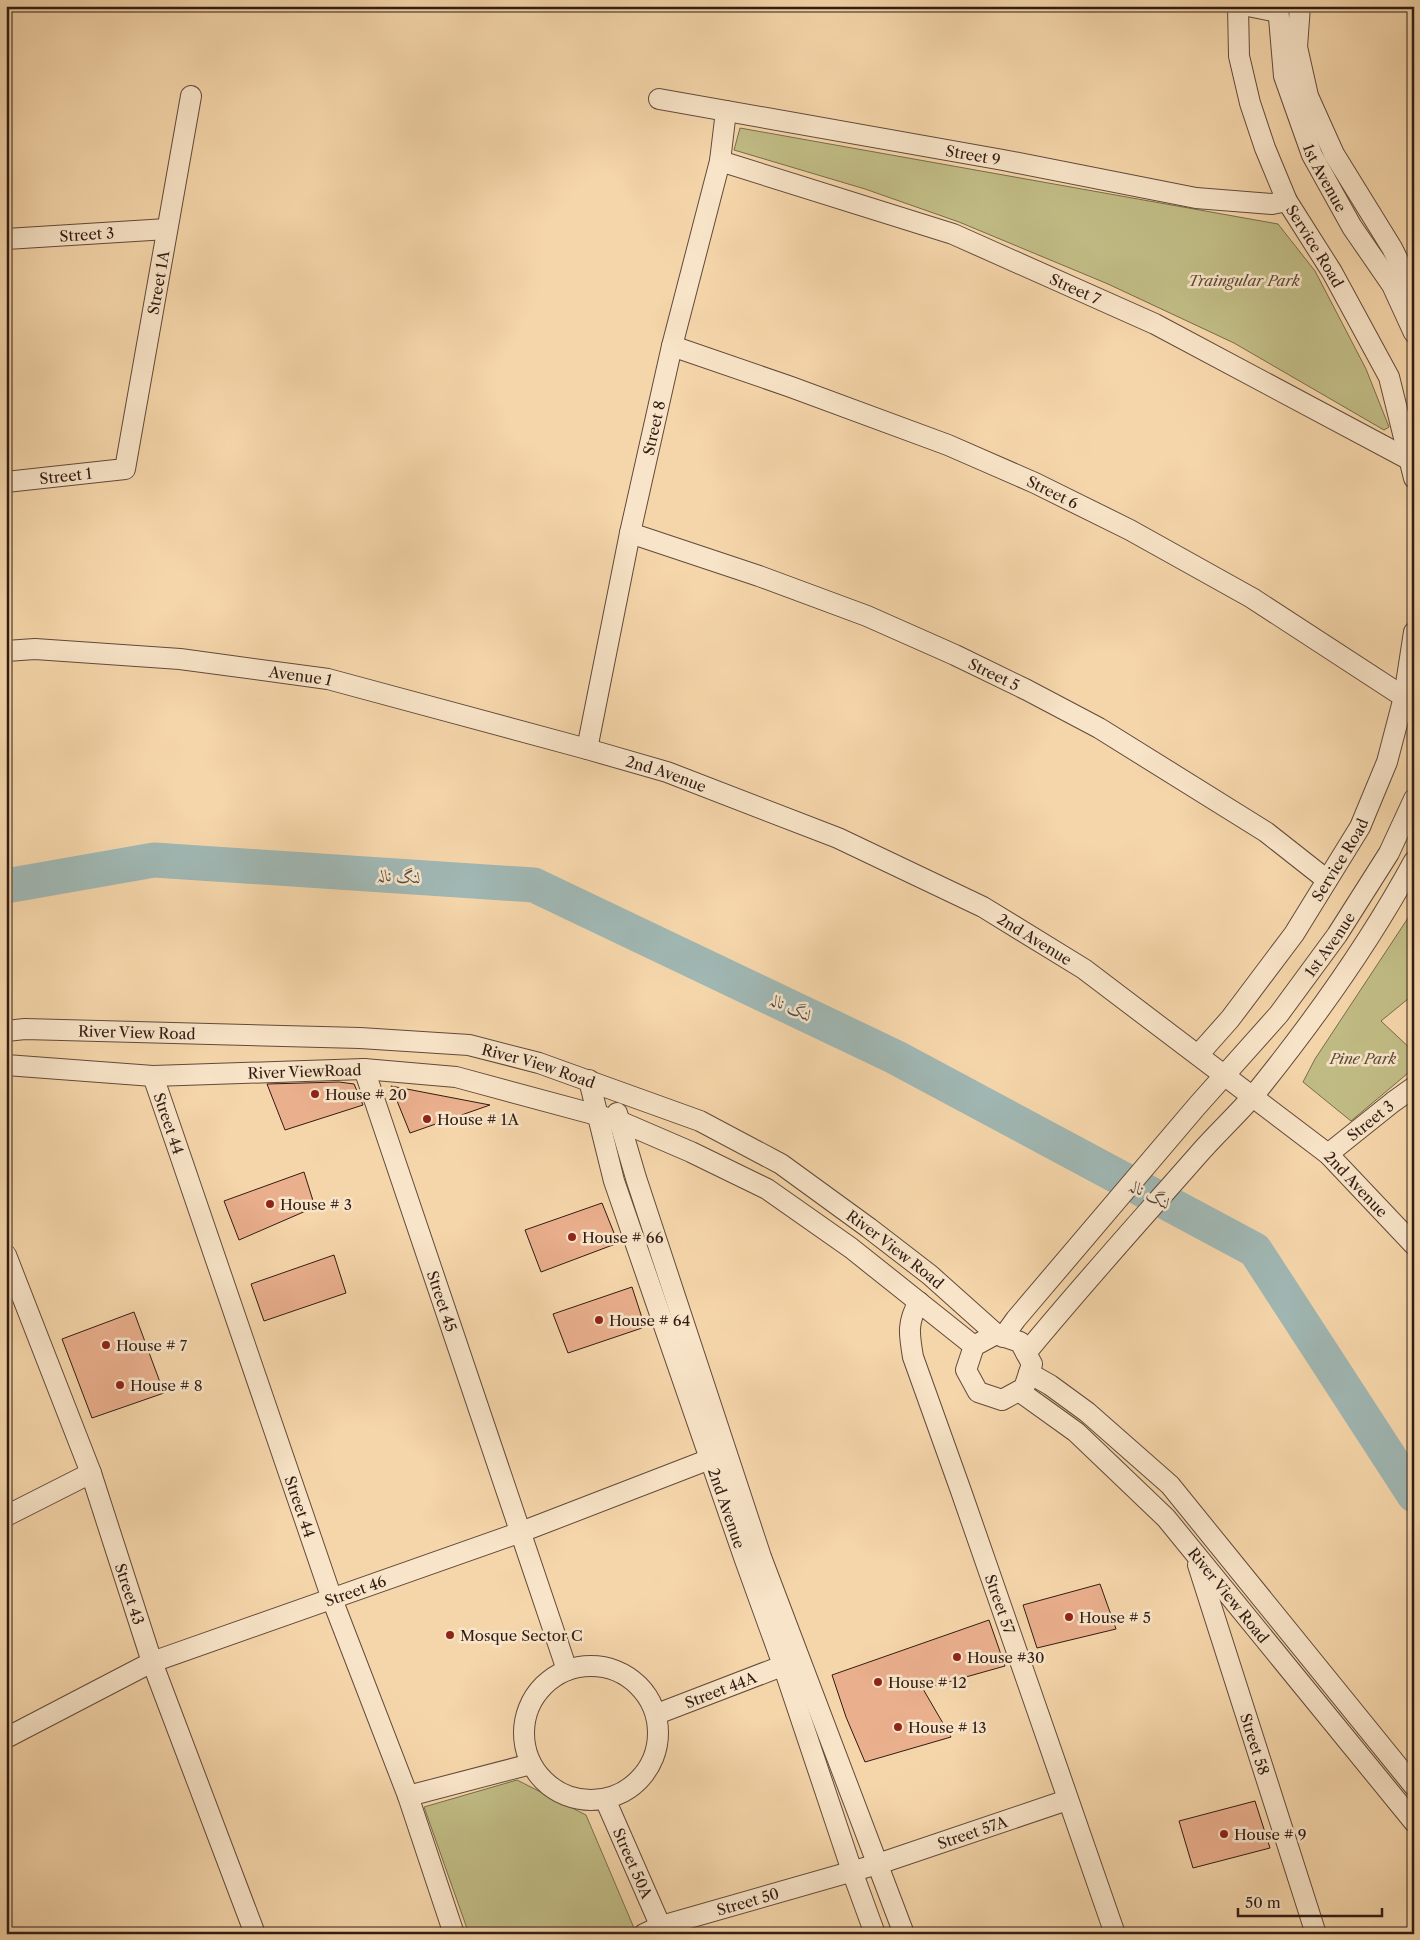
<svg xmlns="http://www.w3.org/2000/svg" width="1420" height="1940" font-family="'Libre Caslon Text',Amiri,serif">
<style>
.green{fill:#c1bc85;stroke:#796c4c}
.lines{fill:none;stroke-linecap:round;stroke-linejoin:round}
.river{stroke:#a0b7b3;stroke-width:35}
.building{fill:#eaaf8d;stroke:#311c14}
.minor-casing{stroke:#624a3a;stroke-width:22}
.minor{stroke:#f8e4c8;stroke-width:20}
.poi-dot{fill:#8f2418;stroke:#f8e4c8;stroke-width:2}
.labels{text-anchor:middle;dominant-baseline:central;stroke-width:5;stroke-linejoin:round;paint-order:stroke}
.street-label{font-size:15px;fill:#311c14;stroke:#f8e4c8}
.park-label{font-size:15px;font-style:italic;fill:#5c4c36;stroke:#f8e4c8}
.poi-label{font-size:15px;fill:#311c14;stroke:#f8e4c8;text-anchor:start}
.water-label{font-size:16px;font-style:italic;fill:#524a44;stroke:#f8e4c8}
</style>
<rect width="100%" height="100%" fill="#f5d6aa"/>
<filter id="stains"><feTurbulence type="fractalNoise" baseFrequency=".004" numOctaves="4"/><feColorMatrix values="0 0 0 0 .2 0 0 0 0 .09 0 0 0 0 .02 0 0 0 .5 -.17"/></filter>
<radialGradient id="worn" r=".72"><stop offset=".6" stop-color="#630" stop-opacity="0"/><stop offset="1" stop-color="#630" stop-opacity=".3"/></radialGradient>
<g class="green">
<polygon points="740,128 1278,224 1315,271 1366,369 1389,427 1384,430 1234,343 1108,284 959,222 865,189 734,150"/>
<polygon points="1412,912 1414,915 1414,994 1381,1021 1414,1052 1414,1068 1351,1121 1303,1082 1315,1059"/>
<polygon points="517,1780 586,1815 634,1928 621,1934 469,1934 424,1807"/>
</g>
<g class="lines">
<polyline class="river" points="6,886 154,860 534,885 895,1057 1255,1250 1414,1495"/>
</g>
<g class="building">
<polygon points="339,1082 354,1084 363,1105 285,1130 267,1084"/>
<polygon points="391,1086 490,1105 410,1133"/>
<polygon points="304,1172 315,1207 239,1240 224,1201"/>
<polygon points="602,1203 618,1243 541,1272 525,1230"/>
<polygon points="334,1255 346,1293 264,1321 251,1284"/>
<polygon points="632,1287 645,1327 568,1353 553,1314"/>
<polygon points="134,1312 164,1393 92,1418 62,1339"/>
<polygon points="1100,1584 1116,1629 1037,1648 1023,1605"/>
<polygon points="989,1620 1005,1666 923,1689 951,1737 865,1762 846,1717 832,1675"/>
<polygon points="1255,1801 1270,1848 1193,1868 1179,1821"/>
</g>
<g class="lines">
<defs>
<g id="minor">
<path id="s1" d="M1238,6L1239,56L1250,103L1265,148L1287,201L1332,272L1389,377L1414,478"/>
<polyline points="1248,6 1278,12"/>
<path id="s2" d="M1278,6L1284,76L1312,155L1352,227L1392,285L1414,333"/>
<polyline points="1300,6 1297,47 1308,96 1334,154 1392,248 1414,292"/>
<path id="s3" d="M659,99L1003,160L1196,198L1272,204L1287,201"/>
<path id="s4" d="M720,161L953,234L1155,324L1410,460"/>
<path id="s5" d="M6,239L167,229"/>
<path id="s6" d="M672,346L791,387L948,445L1035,483L1130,530L1252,598L1404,697"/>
<path id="s7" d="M6,482L125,469L191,96"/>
<path id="s8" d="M630,533L759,576L867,616L955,655L1027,690L1099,728L1266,832L1327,880"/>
<path id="s9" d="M6,651L35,649L180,659L328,679L587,749L667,772L838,838L983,907L1084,969L1328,1154L1414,1245"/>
<path id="s10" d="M587,749L630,533L672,346L720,161L726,111"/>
<path id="s11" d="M6,1031L25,1029L360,1038L469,1045L539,1063L700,1121L781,1164L869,1228L930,1275L996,1334"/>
<path id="s12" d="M1198,1055L1230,1019L1294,934L1360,827L1387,762L1404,697L1414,632"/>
<path id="s13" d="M6,1065L153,1076L364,1069L456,1077L619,1121L691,1152L767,1189L851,1248L974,1346"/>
<path id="s14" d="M364,1069L567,1670"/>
<path id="s15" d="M153,1076L332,1599L408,1796L454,1934"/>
<path id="s16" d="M589,1080L614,1181L745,1560L783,1665L852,1871L875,1934"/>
<polyline points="617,1113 636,1178 761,1557 904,1934"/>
<path id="s17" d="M1328,1154L1393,1102L1414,1087"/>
<path id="s18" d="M6,1255L91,1473L152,1662L255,1934"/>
<path id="s19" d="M919,1302C907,1322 909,1334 913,1357L961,1491L1115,1934"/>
<polygon points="996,1334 1020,1342 1032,1364 1024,1388 1002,1400 978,1392 966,1370 974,1346"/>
<path id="s20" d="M1003,1337L1016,1319L1197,1106L1279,1014L1337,935L1389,853L1414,799"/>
<path d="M1026,1353C1081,1286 1140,1221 1197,1156C1215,1135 1236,1116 1254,1095C1313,1022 1369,944 1414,861"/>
<polyline points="1029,1373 1050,1385 1087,1412 1170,1485 1414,1786"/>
<path id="s21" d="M1019,1391L1076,1432L1166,1518L1414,1822"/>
<polyline points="6,1516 91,1473"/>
<path id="s22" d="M1198,1565L1316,1934"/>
<circle cx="591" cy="1733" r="67"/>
<path id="s23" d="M657,1714L795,1661"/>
<path id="s24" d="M6,1738L152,1662L521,1532L710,1459"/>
<polyline points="408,1796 531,1764"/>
<path id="s25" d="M605,1799L664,1934"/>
<path id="s26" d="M644,1934L661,1926L878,1864L1067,1800"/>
</g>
</defs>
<use href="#minor" class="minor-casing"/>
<use href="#minor" class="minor"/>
</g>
<g class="poi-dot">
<circle cx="315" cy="1094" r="5"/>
<circle cx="427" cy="1119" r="5"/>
<circle cx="270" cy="1204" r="5"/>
<circle cx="572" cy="1237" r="5"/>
<circle cx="599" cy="1320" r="5"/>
<circle cx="106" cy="1345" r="5"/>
<circle cx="120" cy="1385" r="5"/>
<circle cx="1069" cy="1617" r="5"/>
<circle cx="450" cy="1635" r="5"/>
<circle cx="957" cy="1657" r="5"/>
<circle cx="878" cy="1682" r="5"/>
<circle cx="898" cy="1727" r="5"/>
<circle cx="1224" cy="1834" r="5"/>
</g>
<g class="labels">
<g class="street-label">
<text stroke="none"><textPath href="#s3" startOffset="319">Street 9</textPath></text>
<text stroke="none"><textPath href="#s2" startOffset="180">1st Avenue</textPath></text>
<text stroke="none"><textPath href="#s5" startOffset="81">Street 3</textPath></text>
<text stroke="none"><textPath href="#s1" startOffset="256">Service Road</textPath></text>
<text stroke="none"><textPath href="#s7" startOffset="309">Street 1A</textPath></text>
<text stroke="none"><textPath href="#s4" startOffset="378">Street 7</textPath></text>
<text stroke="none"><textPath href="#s10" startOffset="328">Street 8</textPath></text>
<text stroke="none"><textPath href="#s7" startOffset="60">Street 1</textPath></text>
<text stroke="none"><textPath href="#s6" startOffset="408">Street 6</textPath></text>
<text stroke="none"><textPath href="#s8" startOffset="391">Street 5</textPath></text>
<text stroke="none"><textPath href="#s9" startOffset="296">Avenue 1</textPath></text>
<text stroke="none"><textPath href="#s9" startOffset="675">2nd Avenue</textPath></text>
<text stroke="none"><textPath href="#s12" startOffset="242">Service Road</textPath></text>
<text stroke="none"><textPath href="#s9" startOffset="1080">2nd Avenue</textPath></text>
<text stroke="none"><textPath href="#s20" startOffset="511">1st Avenue</textPath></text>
<text stroke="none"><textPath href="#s11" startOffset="131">River View Road</textPath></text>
<text stroke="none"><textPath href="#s11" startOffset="536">River View Road</textPath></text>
<text stroke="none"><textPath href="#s13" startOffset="299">River ViewRoad</textPath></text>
<text stroke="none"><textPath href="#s17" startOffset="54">Street 3</textPath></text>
<text stroke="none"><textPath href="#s15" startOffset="50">Street 44</textPath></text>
<text stroke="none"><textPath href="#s9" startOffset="1485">2nd Avenue</textPath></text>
<text stroke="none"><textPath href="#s11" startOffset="941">River View Road</textPath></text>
<text stroke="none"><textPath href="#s14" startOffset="245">Street 45</textPath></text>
<text stroke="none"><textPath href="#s15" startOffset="455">Street 44</textPath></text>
<text stroke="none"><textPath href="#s16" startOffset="450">2nd Avenue</textPath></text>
<text stroke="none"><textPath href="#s24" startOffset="380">Street 46</textPath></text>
<text stroke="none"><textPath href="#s18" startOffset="361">Street 43</textPath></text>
<text stroke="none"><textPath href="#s21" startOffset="294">River View Road</textPath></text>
<text stroke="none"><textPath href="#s19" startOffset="319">Street 57</textPath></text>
<text stroke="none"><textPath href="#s23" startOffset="68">Street 44A</textPath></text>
<text stroke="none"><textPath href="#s22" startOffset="188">Street 58</textPath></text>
<text stroke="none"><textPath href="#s26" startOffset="344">Street 57A</textPath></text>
<text stroke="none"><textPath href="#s25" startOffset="70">Street 50A</textPath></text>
<text stroke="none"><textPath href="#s26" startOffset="109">Street 50</textPath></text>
</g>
<g class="park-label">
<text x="1244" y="280">Traingular Park</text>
<text x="1363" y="1058">Pine Park</text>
</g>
<g class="poi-label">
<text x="325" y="1094">House # 20</text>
<text x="437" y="1119">House # 1A</text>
<text x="280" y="1204">House # 3</text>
<text x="582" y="1237">House # 66</text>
<text x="609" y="1320">House # 64</text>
<text x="116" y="1345">House # 7</text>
<text x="130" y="1385">House # 8</text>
<text x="1079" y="1617">House # 5</text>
<text x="460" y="1635">Mosque Sector C</text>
<text x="967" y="1657">House #30</text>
<text x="888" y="1682">House # 12</text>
<text x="908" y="1727">House # 13</text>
<text x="1234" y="1834">House # 9</text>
</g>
<g class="water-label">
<text transform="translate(399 876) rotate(4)">لنگ نالہ</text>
<text transform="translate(791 1007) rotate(25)">لنگ نالہ</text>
<text transform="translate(1150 1194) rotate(28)">لنگ نالہ</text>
</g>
</g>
<rect width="1420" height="1940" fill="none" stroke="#f5d6aa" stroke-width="25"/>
<rect x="8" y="8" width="1405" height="1925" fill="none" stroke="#311c14" stroke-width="2.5"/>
<rect x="12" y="12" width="1395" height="1915" fill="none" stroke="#311c14"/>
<path d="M1238 1908v8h144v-8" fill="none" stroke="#311c14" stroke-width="2.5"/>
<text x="1245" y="1908" font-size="15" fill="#311c14" stroke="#f8e4c8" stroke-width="4" paint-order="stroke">50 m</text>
<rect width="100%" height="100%" filter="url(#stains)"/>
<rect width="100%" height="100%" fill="url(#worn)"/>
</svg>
